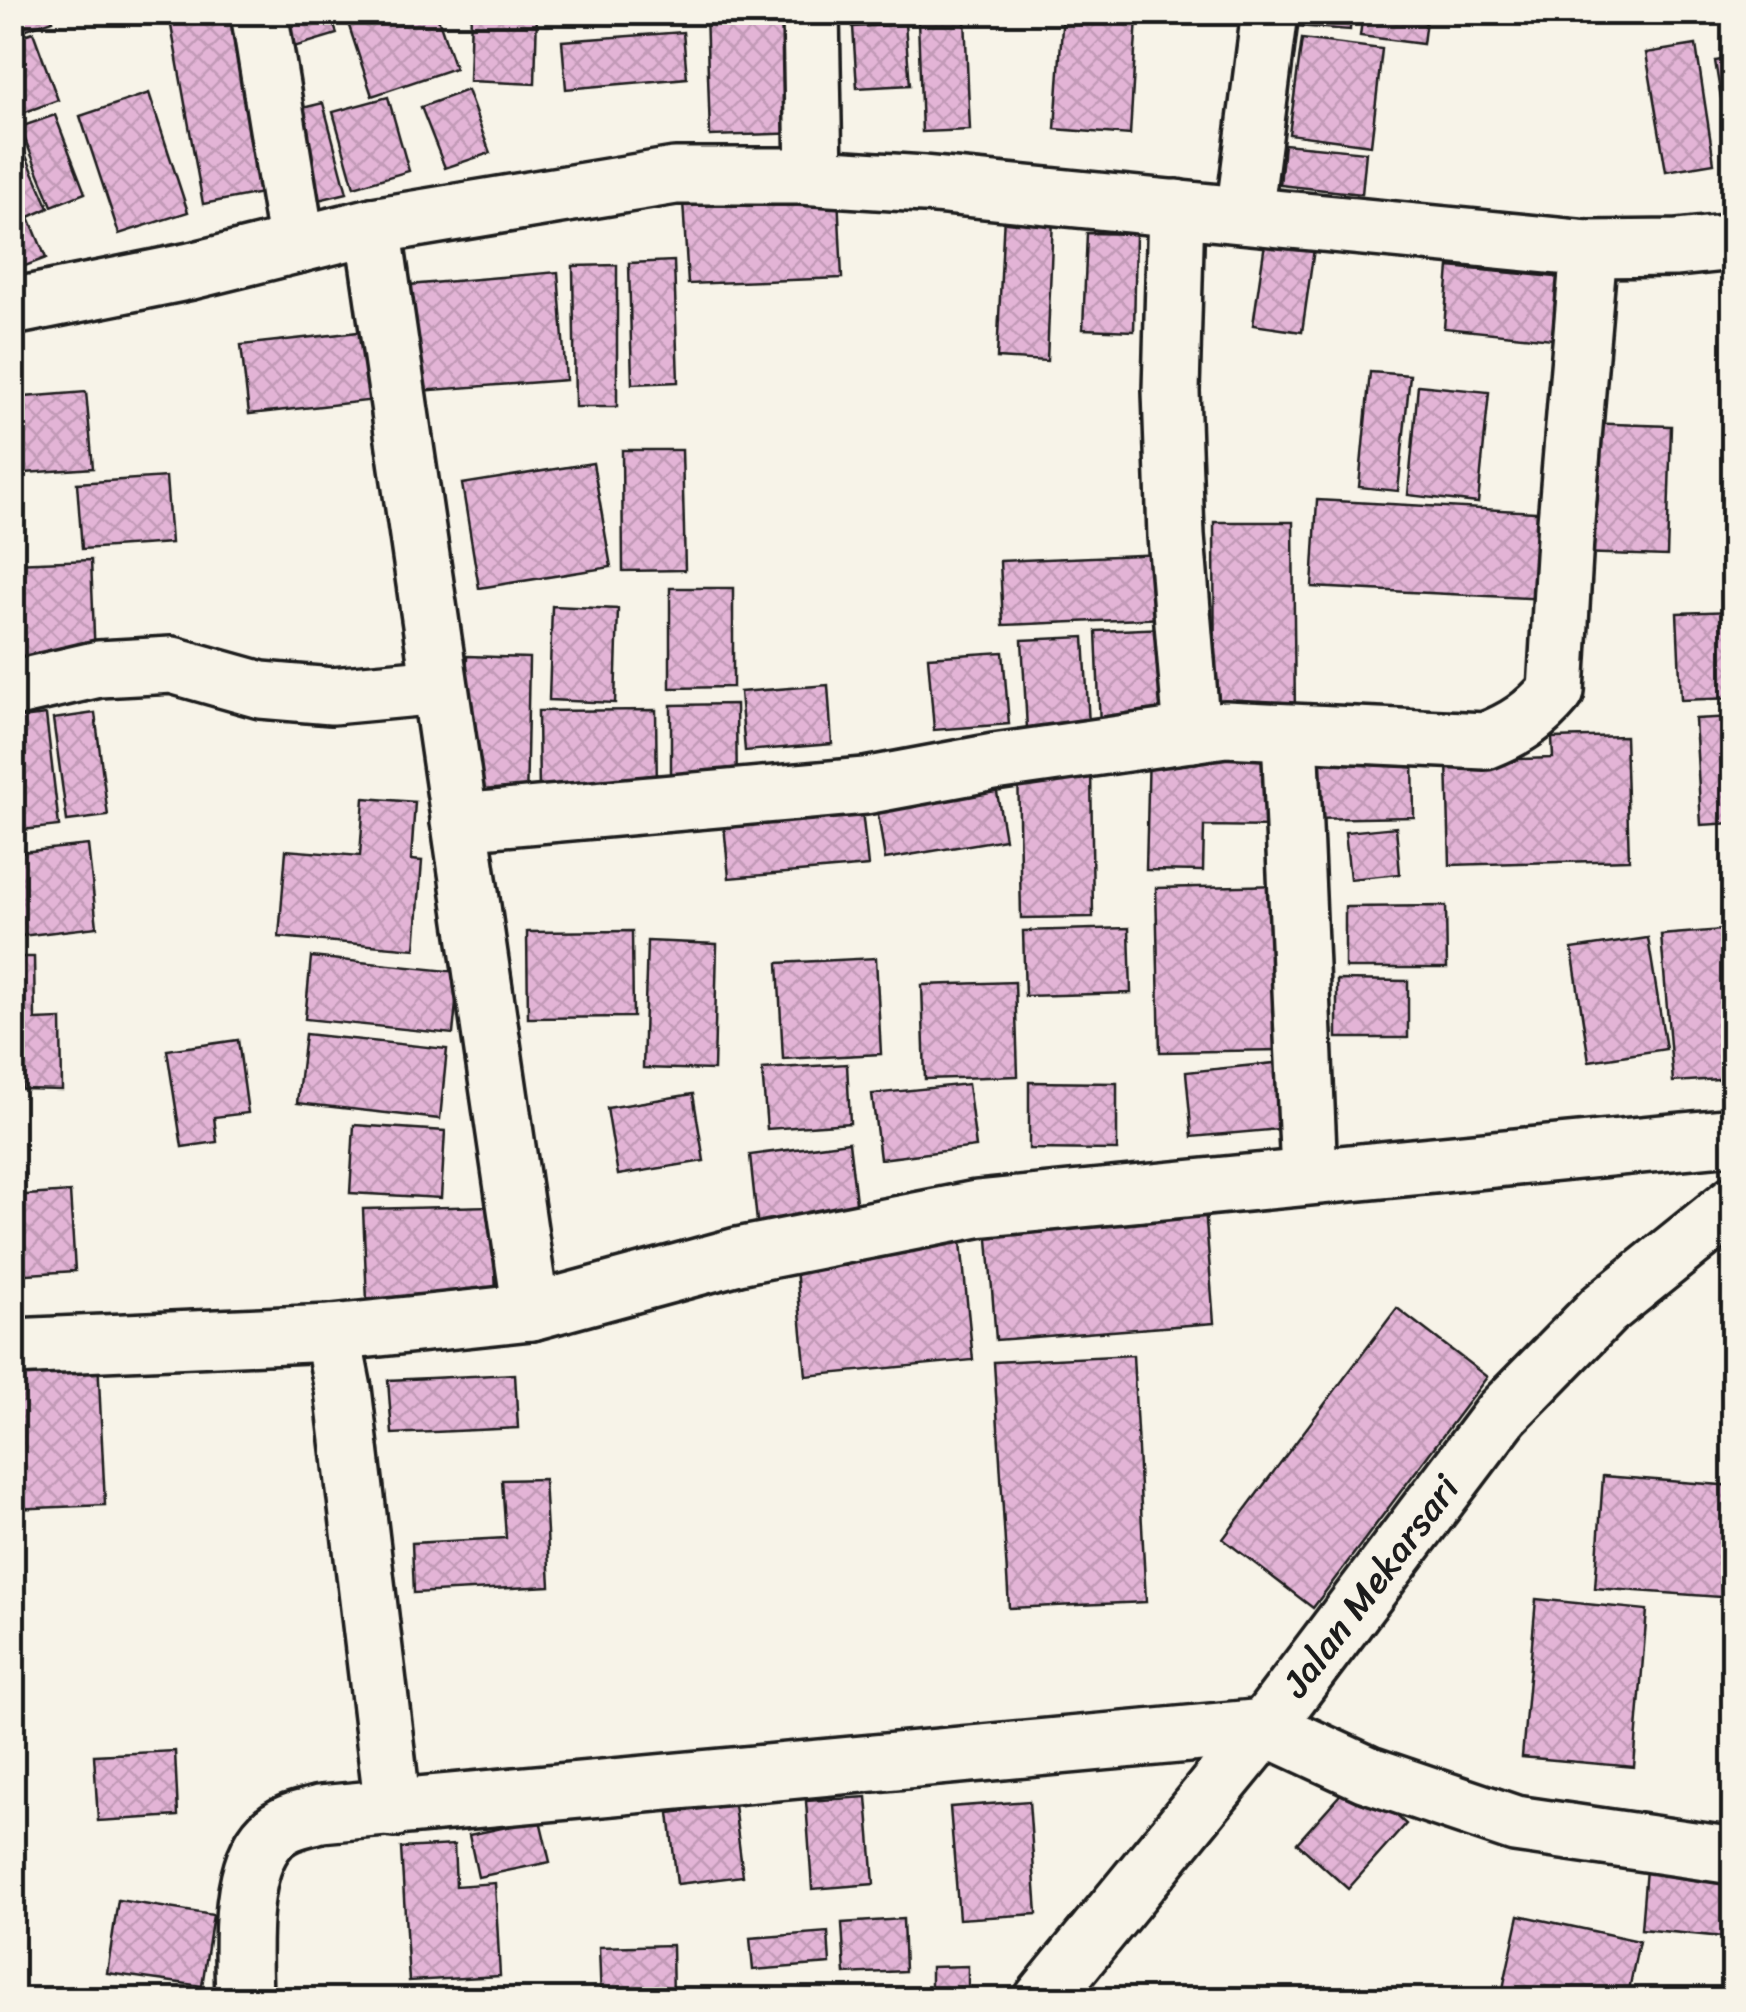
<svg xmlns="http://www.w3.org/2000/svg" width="1746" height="2012" font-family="Sriracha,sans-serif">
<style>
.building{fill:url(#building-cross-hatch);stroke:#1c1c1c;stroke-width:2.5}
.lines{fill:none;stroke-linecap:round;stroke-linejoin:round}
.minor-casing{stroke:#1c1c1c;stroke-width:62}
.minor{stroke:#f7f3e8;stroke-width:55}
.labels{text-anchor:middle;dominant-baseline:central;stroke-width:8;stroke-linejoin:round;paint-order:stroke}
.street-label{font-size:38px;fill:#1c1c1c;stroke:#f7f3e8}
</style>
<defs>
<pattern id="building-cross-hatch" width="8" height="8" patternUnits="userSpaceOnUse" patternTransform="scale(2.5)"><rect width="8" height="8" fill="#e3b4d6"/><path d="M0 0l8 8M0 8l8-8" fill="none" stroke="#c29ab7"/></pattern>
</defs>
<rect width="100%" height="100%" fill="#f7f3e8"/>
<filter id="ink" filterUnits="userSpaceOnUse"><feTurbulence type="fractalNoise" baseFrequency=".01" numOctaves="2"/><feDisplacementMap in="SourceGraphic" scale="20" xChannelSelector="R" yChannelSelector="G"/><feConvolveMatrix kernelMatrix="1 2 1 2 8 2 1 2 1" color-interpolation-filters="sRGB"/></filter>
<g filter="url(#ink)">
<g class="building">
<polygon points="12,12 50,12 53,20 12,34"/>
<polygon points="215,12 249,12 282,189 203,204 170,20"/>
<polygon points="272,12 330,12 337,34 284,50"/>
<polygon points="379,12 436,12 455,68 372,96 348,23"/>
<polygon points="471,12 537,12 535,84 469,81"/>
<polygon points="706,12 799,12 803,133 710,136"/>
<polygon points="1063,12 1137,17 1130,135 1055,129"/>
<polygon points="1298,12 1351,12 1350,30 1297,26"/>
<polygon points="1363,12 1427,12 1423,44 1360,36"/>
<polygon points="965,18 970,130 922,132 918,20"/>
<polygon points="905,24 910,85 857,88 853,27"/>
<polygon points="33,32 58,100 12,117 12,39"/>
<polygon points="683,32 687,78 566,89 562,41"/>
<polygon points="1302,39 1382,49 1371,145 1289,134"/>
<polygon points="1696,45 1714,163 1666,171 1646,53"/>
<polygon points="1734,58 1734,165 1732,165 1715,61"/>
<polygon points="467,90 490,153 445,168 421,107"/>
<polygon points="149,93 188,212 119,234 80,116"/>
<polygon points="388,97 409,171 354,187 333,112"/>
<polygon points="323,103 347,193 306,203 282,113"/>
<polygon points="55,115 85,193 52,206 20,127"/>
<polygon points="12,124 49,208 29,217 46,258 12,271"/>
<polygon points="1284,144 1366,152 1362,194 1280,185"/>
<polygon points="838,195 842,278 688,284 683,201"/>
<polygon points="1004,214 1053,218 1047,361 997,358"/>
<polygon points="1087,233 1136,234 1134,331 1083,329"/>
<polygon points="1266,236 1315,242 1302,332 1253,325"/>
<polygon points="674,261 678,382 632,384 629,263"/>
<polygon points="617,265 617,407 575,407 573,266"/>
<polygon points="1449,267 1577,279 1572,341 1444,328"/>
<polygon points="558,272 566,380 419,391 409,285"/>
<polygon points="368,331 376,400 249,414 241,345"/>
<polygon points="1370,372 1410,375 1398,491 1359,487"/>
<polygon points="1418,385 1489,392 1478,503 1408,495"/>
<polygon points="86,392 93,468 12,474 12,398"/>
<polygon points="1583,423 1671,426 1667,556 1579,553"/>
<polygon points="622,450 682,450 685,570 623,571"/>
<polygon points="593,463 611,567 479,588 462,484"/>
<polygon points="166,477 171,543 82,549 77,483"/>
<polygon points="1317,500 1553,513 1548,599 1312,587"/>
<polygon points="1214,522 1293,522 1295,719 1215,721"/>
<polygon points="1162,554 1165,618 1003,625 1000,561"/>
<polygon points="91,560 95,659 12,663 12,563"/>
<polygon points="670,588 733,588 733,687 670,688"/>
<polygon points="552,606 618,609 615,703 549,700"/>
<polygon points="1734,611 1734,698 1681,700 1677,613"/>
<polygon points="1167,628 1171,722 1100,726 1096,631"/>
<polygon points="1084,637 1089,725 1027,729 1022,640"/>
<polygon points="1003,652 1009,724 934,730 928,657"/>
<polygon points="467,656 529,658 526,807 464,805"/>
<polygon points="828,685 832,744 745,751 740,692"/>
<polygon points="736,704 737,795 671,796 671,705"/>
<polygon points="656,710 657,795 539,797 538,711"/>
<polygon points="95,713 108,816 67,821 53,719"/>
<polygon points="46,715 59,826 12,831 12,719"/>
<polygon points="1734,717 1734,823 1701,825 1695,719"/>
<polygon points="1625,736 1629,860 1450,865 1447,761 1553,758 1552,738"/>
<polygon points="1149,749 1279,751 1278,827 1204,826 1203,871 1146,870"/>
<polygon points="1413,754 1414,817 1309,819 1309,756"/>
<polygon points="1091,766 1093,917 1021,918 1018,767"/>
<polygon points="994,775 1005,839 885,859 875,795"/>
<polygon points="364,798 415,802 411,860 422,861 415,949 279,937 286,850 360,856"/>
<polygon points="861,801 868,866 729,878 723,814"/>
<polygon points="1396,827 1400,874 1350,879 1345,832"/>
<polygon points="88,845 97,927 12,937 12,853"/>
<polygon points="1284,885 1288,1050 1160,1052 1156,888"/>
<polygon points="1446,906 1447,968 1345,968 1345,907"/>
<polygon points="1129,928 1131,993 1025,996 1023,931"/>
<polygon points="1734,929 1734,1078 1673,1082 1661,935"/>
<polygon points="632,931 633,1017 528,1018 527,932"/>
<polygon points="1648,938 1666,1049 1589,1061 1572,949"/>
<polygon points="647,941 717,944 714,1070 643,1068"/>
<polygon points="12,957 34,957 35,1020 61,1019 62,1090 22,1089 22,1078 12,1078"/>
<polygon points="311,957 459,972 453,1034 305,1019"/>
<polygon points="876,958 881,1054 783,1059 778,963"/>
<polygon points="1337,980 1408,981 1408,1038 1337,1038"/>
<polygon points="1015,982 1018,1076 925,1079 922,985"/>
<polygon points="305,1034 447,1049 440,1119 297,1103"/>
<polygon points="238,1040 248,1113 214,1117 217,1142 182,1147 167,1050"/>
<polygon points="1294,1061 1301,1127 1192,1137 1186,1072"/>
<polygon points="847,1064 850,1123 767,1129 762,1069"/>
<polygon points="1029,1082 1117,1083 1117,1150 1029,1149"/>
<polygon points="968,1084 976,1147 880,1159 872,1094"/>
<polygon points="693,1094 704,1161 618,1175 607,1108"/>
<polygon points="354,1125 445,1131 441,1198 350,1193"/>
<polygon points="849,1142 858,1219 758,1231 750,1155"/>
<polygon points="70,1192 75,1271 12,1275 12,1196"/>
<polygon points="493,1206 496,1296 367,1301 363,1209"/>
<polygon points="1205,1208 1214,1323 996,1340 987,1226"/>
<polygon points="961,1242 973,1360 806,1376 795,1258"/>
<polygon points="1397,1308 1487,1377 1313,1608 1223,1539"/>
<polygon points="1133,1355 1146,1602 1009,1608 994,1362"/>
<polygon points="98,1359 105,1505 12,1509 12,1362"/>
<polygon points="515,1374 518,1428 392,1434 388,1380"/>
<polygon points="1603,1476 1734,1486 1734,1598 1595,1588"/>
<polygon points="544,1479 550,1586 414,1593 412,1543 506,1538 502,1480"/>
<polygon points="1536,1599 1647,1610 1634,1767 1522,1757"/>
<polygon points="175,1751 178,1816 98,1821 94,1755"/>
<polygon points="1355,1778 1406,1824 1348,1889 1297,1843"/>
<polygon points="867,1797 874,1884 812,1889 806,1801"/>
<polygon points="1029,1801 1037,1914 959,1919 950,1807"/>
<polygon points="734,1805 743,1876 677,1884 669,1813"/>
<polygon points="540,1820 550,1862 478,1877 469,1835"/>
<polygon points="454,1845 456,1886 495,1883 500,1976 409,1981 401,1848"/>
<polygon points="1647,1857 1734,1866 1734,1938 1641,1929"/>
<polygon points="118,1900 213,1915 202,1986 107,1973"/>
<polygon points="1519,1915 1639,1941 1627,2000 1530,2000 1502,1993"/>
<polygon points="903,1919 905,1971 845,1974 842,1923"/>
<polygon points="828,1932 830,1964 753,1970 750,1938"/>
<polygon points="672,1945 673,2000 601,2000 599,1947"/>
<polygon points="968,1966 968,2000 931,2000 931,1967"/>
<polygon points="688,1988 828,1992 827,2000 688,2000"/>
<polygon points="82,1992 190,2000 81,2000"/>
</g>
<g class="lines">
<defs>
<g id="minor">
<polyline points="259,12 297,245"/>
<polyline points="811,12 814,176"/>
<polyline points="1176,208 1171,391 1176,536 1192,734"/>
<polyline points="1244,215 1270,12"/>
<polyline points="373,226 531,1312"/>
<polyline points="12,307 191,271 373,226 675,176 800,176 924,184 1589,249 1677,248 1734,242"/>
<polyline points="12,689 99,669 172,665 261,690 332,696 439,686"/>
<polyline points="1290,734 1309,1175"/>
<path d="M459,822L865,786L994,762L1225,729L1485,741C1516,729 1535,716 1556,691L1566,522L1589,249"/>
<polyline points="332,1333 343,1389 393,1809"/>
<polyline points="12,1347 332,1333 531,1312 738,1256 977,1209 1734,1136"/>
<path d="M244,2000C243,1954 237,1869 271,1835C284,1821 303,1819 320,1814L1265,1727L1367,1774L1515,1824L1734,1856"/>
<polyline points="1042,2000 1265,1727 1502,1413 1604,1309 1734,1204"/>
</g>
</defs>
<use href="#minor" class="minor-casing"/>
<use href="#minor" class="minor"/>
</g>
</g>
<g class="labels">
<g class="street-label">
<text transform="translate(1371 1586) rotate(-53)">Jalan Mekarsari</text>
</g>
</g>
<rect width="1746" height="2012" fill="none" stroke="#f7f3e8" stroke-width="50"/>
<rect x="25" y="25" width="1696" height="1962" fill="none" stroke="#1c1c1c" stroke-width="4" filter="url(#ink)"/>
</svg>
